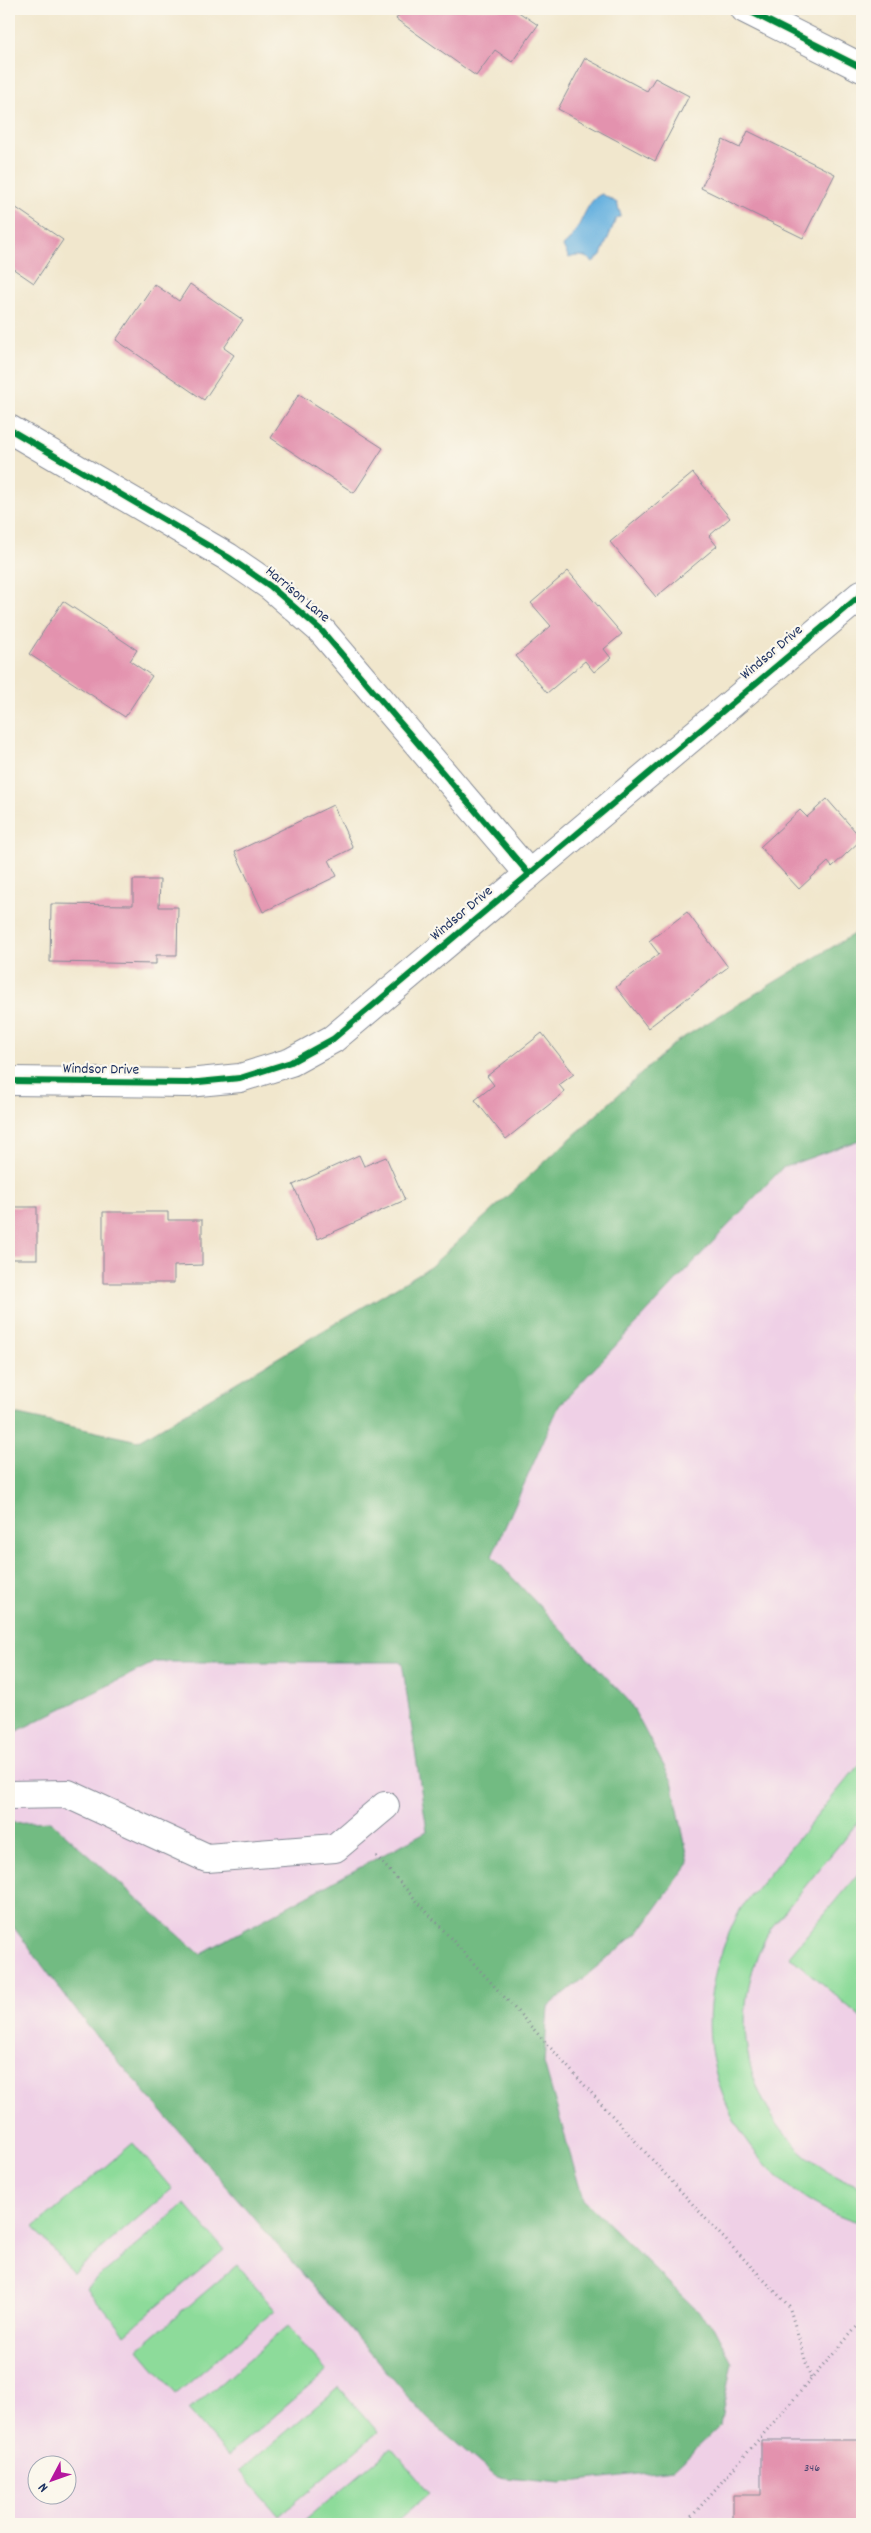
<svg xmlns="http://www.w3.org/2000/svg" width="871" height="2533" font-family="Dekko,sans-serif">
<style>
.built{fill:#efd0e6;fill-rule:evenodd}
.green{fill:#8ddb9a;stroke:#54857c}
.forest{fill:#72bb82;stroke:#467570}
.water{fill:#66b1df;stroke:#40709e}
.building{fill:#e392ae}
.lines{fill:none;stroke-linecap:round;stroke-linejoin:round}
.minor-casing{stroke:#868b96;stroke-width:30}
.path{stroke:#868b96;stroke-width:3;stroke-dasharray:1 4;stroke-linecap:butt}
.minor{stroke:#fff;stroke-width:28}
.cycleway-casing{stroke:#fbf7ec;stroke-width:9}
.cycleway{stroke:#00873e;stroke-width:6}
.labels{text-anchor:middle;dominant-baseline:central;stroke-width:4.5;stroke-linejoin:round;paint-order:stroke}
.number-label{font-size:12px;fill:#4d4872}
.street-label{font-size:15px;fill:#1b2f5e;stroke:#fbf7ec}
</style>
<rect width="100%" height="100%" fill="#fbf7ec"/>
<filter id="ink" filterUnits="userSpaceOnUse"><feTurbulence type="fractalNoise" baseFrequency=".02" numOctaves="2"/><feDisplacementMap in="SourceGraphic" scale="10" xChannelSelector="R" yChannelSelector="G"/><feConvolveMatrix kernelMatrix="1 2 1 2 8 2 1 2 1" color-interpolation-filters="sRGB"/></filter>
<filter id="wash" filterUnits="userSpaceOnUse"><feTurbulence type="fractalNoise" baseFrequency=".0096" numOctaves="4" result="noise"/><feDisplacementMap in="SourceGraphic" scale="20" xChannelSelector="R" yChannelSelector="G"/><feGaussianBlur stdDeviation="1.12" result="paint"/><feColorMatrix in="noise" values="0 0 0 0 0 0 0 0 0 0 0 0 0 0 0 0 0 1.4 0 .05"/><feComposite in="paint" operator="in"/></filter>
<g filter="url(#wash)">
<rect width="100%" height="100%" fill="#f1e7cd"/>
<path class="built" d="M862,1139V2524H9V1576L559,1406L782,1168ZM38,2466H68V2496H38Z"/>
<g class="green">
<path d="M862,1761V1817L771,1928C714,2026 754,2149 862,2187V2224C768,2198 701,2103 710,2005C713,1970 725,1939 741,1908Z"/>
<polygon points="862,1869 862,2018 789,1956"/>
<polygon points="133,2143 172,2189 73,2273 34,2227"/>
<polygon points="185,2204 224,2250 125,2334 86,2288"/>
<polygon points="237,2265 275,2310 176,2394 138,2349"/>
<polygon points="288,2326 327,2371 228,2456 189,2410"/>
<polygon points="339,2387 378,2432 279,2516 240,2471"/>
<polygon points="391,2448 430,2493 394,2524 301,2524"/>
</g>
<polygon class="forest" points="862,929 862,1139 782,1168 559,1406 492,1556 629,1701 672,1781 689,1863 639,1932 548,2007 544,2063 583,2199 713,2326 732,2362 720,2425 673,2470 561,2483 496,2477 427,2418 87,2025 9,1921 9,1823 50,1821 200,1954 427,1831 402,1662 155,1662 9,1735 9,1413 138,1441 430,1267 676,1042"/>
<path class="water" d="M602,194L617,203L621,216L616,219L601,255L593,262C586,256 579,254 569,258L563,246C582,232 584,200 602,194Z"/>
<g id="blocks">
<g class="building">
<polygon points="403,9 514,9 538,25 512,62 495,50 476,76 396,19"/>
<polygon points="585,58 647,91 655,78 689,96 655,161 558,109"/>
<polygon points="748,131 835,174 803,238 701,188 723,140 740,148"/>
<polygon points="9,203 63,240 34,283 9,266"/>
<polygon points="154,284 179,301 190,284 243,320 224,348 234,355 204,400 116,340"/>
<polygon points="299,394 383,448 354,493 271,438"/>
<polygon points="693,473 730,518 709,536 717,546 656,597 610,542"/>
<polygon points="568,571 622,634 604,649 611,658 594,672 585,661 547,693 516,656 551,626 531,603"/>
<polygon points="63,601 137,650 130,661 152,676 125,717 29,654"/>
<polygon points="827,799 862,839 832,867 828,862 799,889 760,847 800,810 807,817"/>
<polygon points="333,805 353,848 329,860 337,876 263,912 235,852"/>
<polygon points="133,880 160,880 159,907 178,907 177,955 156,955 156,964 50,962 51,904 133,905"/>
<polygon points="687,912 728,967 648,1028 616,987 659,954 649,941"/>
<polygon points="542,1033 574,1074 559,1085 565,1092 506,1139 475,1100 494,1085 487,1076"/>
<polygon points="359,1155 364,1166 386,1157 405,1200 318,1239 293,1185"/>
<rect x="9" y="1207" width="28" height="52"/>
<polygon points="103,1212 168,1212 168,1220 202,1220 202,1265 174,1266 174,1283 103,1283"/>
<polygon points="761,2440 862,2440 862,2524 733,2524 733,2495 761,2495"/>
</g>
</g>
</g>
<g filter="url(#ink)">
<use href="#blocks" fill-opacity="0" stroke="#868b96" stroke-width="1"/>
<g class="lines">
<defs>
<g id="minor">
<polyline points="745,9 862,68"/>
<polyline points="9,429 228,557 270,586 322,631 529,874"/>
<polyline points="9,1081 188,1083 240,1078 291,1062 333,1039 862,594"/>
<polyline points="9,1795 68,1794 207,1858 335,1848 385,1806"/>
</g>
</defs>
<use href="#minor" class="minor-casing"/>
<g class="path">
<polyline points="376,1856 717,2231 789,2306 811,2379"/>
<polyline points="685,2524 862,2321"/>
</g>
<use href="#minor" class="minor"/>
<defs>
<g id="cycleway">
<polyline points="745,9 862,68"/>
<polyline points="9,429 228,557 270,586 322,631 529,874"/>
<polyline points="9,1081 188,1083 240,1078 291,1062 333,1039 862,594"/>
</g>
</defs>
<use href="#cycleway" class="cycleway-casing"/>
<use href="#cycleway" class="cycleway"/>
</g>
</g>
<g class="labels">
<g class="number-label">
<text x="812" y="2468">346</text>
</g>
<g class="street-label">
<text transform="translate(297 595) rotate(40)">Harrison Lane</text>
<text transform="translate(772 653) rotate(-40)">Windsor Drive</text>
<text transform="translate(462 914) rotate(-40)">Windsor Drive</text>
<text transform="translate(101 1070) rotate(1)">Windsor Drive</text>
</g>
</g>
<rect width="871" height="2533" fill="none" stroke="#fbf7ec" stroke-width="30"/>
<g transform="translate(52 2480) rotate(229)"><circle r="24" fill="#fbf7ec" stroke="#a1a7b3"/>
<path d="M0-4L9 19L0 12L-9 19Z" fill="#b5179e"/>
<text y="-8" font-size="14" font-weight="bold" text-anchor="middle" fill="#1b2f5e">N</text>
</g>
</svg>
